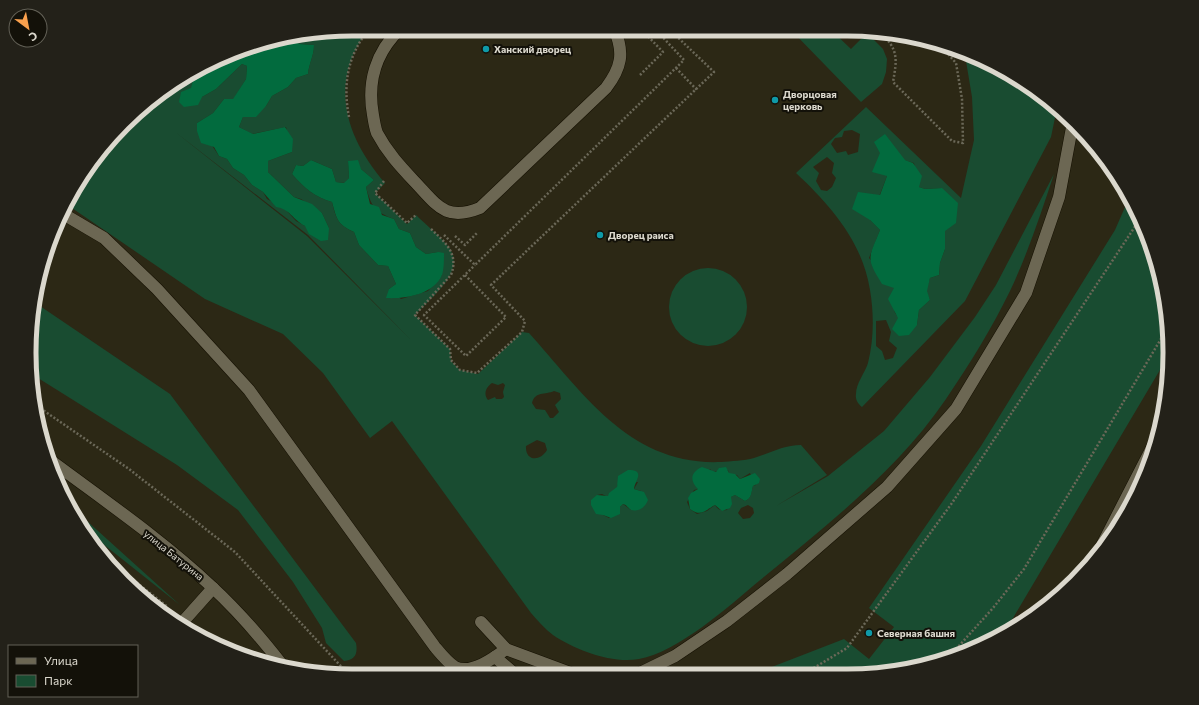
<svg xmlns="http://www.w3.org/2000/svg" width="1199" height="705" font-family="Commissioner,sans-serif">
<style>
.green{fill:#194c31;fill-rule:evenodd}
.forest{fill:#026b3e}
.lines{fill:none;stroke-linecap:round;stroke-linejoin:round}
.lane-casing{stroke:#151002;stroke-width:13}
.secondary-casing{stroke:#151002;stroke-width:13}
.path{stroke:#6b6858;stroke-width:2.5;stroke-dasharray:2 2;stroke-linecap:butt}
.lane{stroke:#6c6753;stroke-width:12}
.secondary{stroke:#6c6753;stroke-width:12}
.culture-dot{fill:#0f9aa8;stroke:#131109;stroke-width:1.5}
.labels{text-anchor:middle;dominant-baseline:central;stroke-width:4;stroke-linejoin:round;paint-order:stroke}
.poi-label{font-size:10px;font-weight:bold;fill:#dbd8cd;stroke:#131109;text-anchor:start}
.street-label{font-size:10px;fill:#dbd8cd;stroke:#131109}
.rim{fill:none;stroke:#dbd8cd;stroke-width:5}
</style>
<rect width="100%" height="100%" fill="#2c2815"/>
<g class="green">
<path d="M352,29H368C329,83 344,135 385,183L375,193L407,224L416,215C426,225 438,234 447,245C469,270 431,297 415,315L450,349L451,361L460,370L478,374L522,332L529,333C583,393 630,466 721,462C731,461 744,461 754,458C770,453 784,445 801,445L827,475L776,506L828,476L884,431L930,377L975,317L996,285L1054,174C1041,213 1028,253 1010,291C992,328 969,365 946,399C897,471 826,526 759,581C728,607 678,652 639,659C612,664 575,650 553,635C545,629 538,621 531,613L392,421L370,438L323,373L283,334L205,299L69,206L84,173L156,96L216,63L194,77L202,97L216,89L242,64L247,66L246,79L233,100L224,99L213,113L197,123L219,156L227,159L233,168L244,175L252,185L263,192L267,199L284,208L296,221L305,226L329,228L322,213L301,199L294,197L268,172V161L292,152L286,127L252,134L239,127L243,117L266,106L272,96L288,87L296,78L308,74C309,63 314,56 314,45L300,44L290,39ZM174,131L308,235L411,340L307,236ZM311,160L332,169L336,182L345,183L349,178L348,161L361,169L374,180L366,187C371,206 375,212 394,219L399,229L410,233L416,247L426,254L438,252L442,275L428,291L401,299L389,289L396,284L388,266L378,265L359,245L354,232C338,225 336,219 332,202C315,197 304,188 292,174L296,165L303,166ZM492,383L498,385L503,383L505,385L503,392L504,397L502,399H496L495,397L488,400C483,394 486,387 492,383ZM554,391L560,393L561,399L555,405L559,412L553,418H550L545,410L536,409L532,403C535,391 545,395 554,391ZM537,440L545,443L547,450C540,462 525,461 526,446ZM710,469L712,472L728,470L729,474L737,475L740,479L750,473L756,485L753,486C751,492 752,498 745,501L735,495L731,497L727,510C721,511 718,510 715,505L707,511L697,514L690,509L687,502L694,490L698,489ZM638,482L634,489L641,491L638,510H631L623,504L620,507V511L609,518L603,515L597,495L602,494L608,497L617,488V485ZM748,505L753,508L754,513L750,518L743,519L738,513L741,508Z"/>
<polygon points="791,30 831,30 851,49 867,33 883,49 887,59 886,72 882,84 861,102"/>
<path d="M963,52L1026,83L1057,108L1051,137L965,301L862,407C858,404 855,399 856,394C856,383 865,373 868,363C874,339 874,314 870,290C862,241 831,206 796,173L866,107L961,198L974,140L972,97L965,55ZM852,130L860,134L858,152L848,155L846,151L837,153L831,144L835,138L842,137L844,131ZM881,153L914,163L919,187L925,189L942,188L945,249L940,263L939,275L930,278L926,291L930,300L919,310L917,325C890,315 893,315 895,288L869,258L880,230L870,220L887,176ZM827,157L834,163L832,173L836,178L832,187L827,191L821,190L816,181L819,173L813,167ZM886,320L891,332L889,341L897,348L893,358L885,360L882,351L876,346V321Z"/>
<polygon points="1129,198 1145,228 1164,289 1170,353 1013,618 994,639 950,659 868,675 751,675 844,639 869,659 894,627 869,608 981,446 1115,230"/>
<circle cx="708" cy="307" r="39"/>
<path d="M37,304L170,394L356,643C358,654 355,660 344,661L326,643L322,628L293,582L238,510L177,465L30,373Z"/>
<polygon points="75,511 77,512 180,605 88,532"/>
</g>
<g class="forest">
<path d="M290,39L300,44L314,45C314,56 309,63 308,74L296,78L288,87L272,96L266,106L256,117H243L239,127L253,134L285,127L293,139L292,152L268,161V172L294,197L312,204L322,213L329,228L328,240L321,241L309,234L305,226C292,219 290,209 276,207L263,192L252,185L244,175L233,168L227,159L219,156L214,147L201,143L197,131V123L213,113L224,99H233L246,79L247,66L242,64L216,89L202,97L198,105L184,107L179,102L181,92L191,88L194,77L249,46Z"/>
<path d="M885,134L905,160L913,163L922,176L919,187L925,189L942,188L958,203L956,223L945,231V249L940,263L939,275L930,278L927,291L930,300L919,310L917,325L909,335L899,336L892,329L898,318L888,299L894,288L882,284C865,257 869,258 880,230L870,220L852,209L858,192L880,195L887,176L872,172L880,153L874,142Z"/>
<path d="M311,160L332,169L336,182L344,183L349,178L348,161L358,160L361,169L374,180L366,187L370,204L379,207L382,215L394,219L399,229L410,233L416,247L426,254L438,252L444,253C444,259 444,269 442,275C433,295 405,299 386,298L389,289L396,284L388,266L378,265L359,245L354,232C337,224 337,220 332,202C315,197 304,188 292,174L296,165L303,166Z"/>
<path d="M702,467L716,472L719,468L726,467L729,473L735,474L740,479L755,473L760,479L759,483L753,486C751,493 752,498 745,501L735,495L731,497L732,504L730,508L722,511L715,505C704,511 701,517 690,509L688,498L691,493L698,489C689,480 691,472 702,467Z"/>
<path d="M628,470C646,470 635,480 634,489L644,492L648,500C645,507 640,512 631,510C628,508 627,505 623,504L620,507V514L611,518L603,515L596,514L591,505V500L597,495L608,496L609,493L617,487L618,476Z"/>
</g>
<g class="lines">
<defs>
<g id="lane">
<path d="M400,29C376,52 367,82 373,115C374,121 375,128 377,133C387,152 400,166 414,181C437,205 445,222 480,208L606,88C621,68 625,53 614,29"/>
<path d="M65,215L104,238L157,289L249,390L435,647C440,653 448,663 455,667C471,675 494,658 506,649"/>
<polyline points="481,622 506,649 576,675"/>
<polyline points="180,625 213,588"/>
<polyline points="495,657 516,675"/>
<polyline points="636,675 675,656 727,621 787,574 887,487 956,409 1026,293 1059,197 1073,122"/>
</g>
<g id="secondary">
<path d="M50,460C105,501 162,540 212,587C238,611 262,639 283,666"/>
<polyline points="1097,555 1157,438"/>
</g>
</defs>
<use href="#lane" class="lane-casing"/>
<use href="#secondary" class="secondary-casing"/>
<g class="path">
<path d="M880,32C899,50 897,59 893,82L952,141L963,143L962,99L956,63L939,44"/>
<polyline points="676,68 697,90"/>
<polyline points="640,75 663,52 641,29"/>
<path d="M349,117C343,86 347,58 366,33"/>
<polyline points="384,181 375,193 407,223 416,215"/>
<path d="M431,229C446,243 459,254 451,275L415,315L450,349L451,360L460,370L477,373L522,332L525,321L491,285L714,72L669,29"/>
<polyline points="444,235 475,265 684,60 655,29"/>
<polyline points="455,236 465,245 477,233"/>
<polyline points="465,275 506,317 466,356 424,315 475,265"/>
<polyline points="37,406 129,469 235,552 349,675"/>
<polyline points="105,558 168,607"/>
<polyline points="204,637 205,636 211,640"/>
<polyline points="944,660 958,647 993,608 1024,569 1168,327"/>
<polyline points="810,675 812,669 847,648 952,503 1140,219"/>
</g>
<use href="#lane" class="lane"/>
<use href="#secondary" class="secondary"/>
</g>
<g class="culture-dot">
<circle cx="486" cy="49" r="4"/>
<circle cx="775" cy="100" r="4"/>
<circle cx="600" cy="235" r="4"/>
<circle cx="869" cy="633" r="4"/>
</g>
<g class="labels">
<g class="poi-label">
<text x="494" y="49">Ханский дворец</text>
<text x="783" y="94">Дворцовая<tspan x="783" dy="12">церковь</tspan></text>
<text x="608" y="235">Дворец раиса</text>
<text x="877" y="633">Северная башня</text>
</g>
<g class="street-label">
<text transform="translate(174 555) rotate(39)">улица Батурина</text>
</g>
</g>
<path d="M0 0H1199V705H0ZM352 36H847A316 316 0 0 1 1163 352V353A316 316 0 0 1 847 669H352A316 316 0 0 1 36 353V352A316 316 0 0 1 352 36Z" fill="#232119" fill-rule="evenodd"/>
<path class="rim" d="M352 36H847A316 316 0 0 1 1163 352V353A316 316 0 0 1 847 669H352A316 316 0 0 1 36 353V352A316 316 0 0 1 352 36Z"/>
<rect x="8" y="645" width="130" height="52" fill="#131109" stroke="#636157"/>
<rect x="16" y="658" width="20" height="6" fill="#6c6753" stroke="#636157"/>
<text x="44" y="665" font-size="12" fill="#dbd8cd">Улица</text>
<rect x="16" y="675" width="20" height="12" fill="#194c31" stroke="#636157"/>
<text x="44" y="685" font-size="12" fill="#dbd8cd">Парк</text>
<g transform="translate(28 28) rotate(148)"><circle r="19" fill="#131109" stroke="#636157"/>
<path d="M0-3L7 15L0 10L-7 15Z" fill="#f9a04d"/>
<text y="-6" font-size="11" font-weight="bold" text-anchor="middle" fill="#dbd8cd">С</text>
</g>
</svg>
